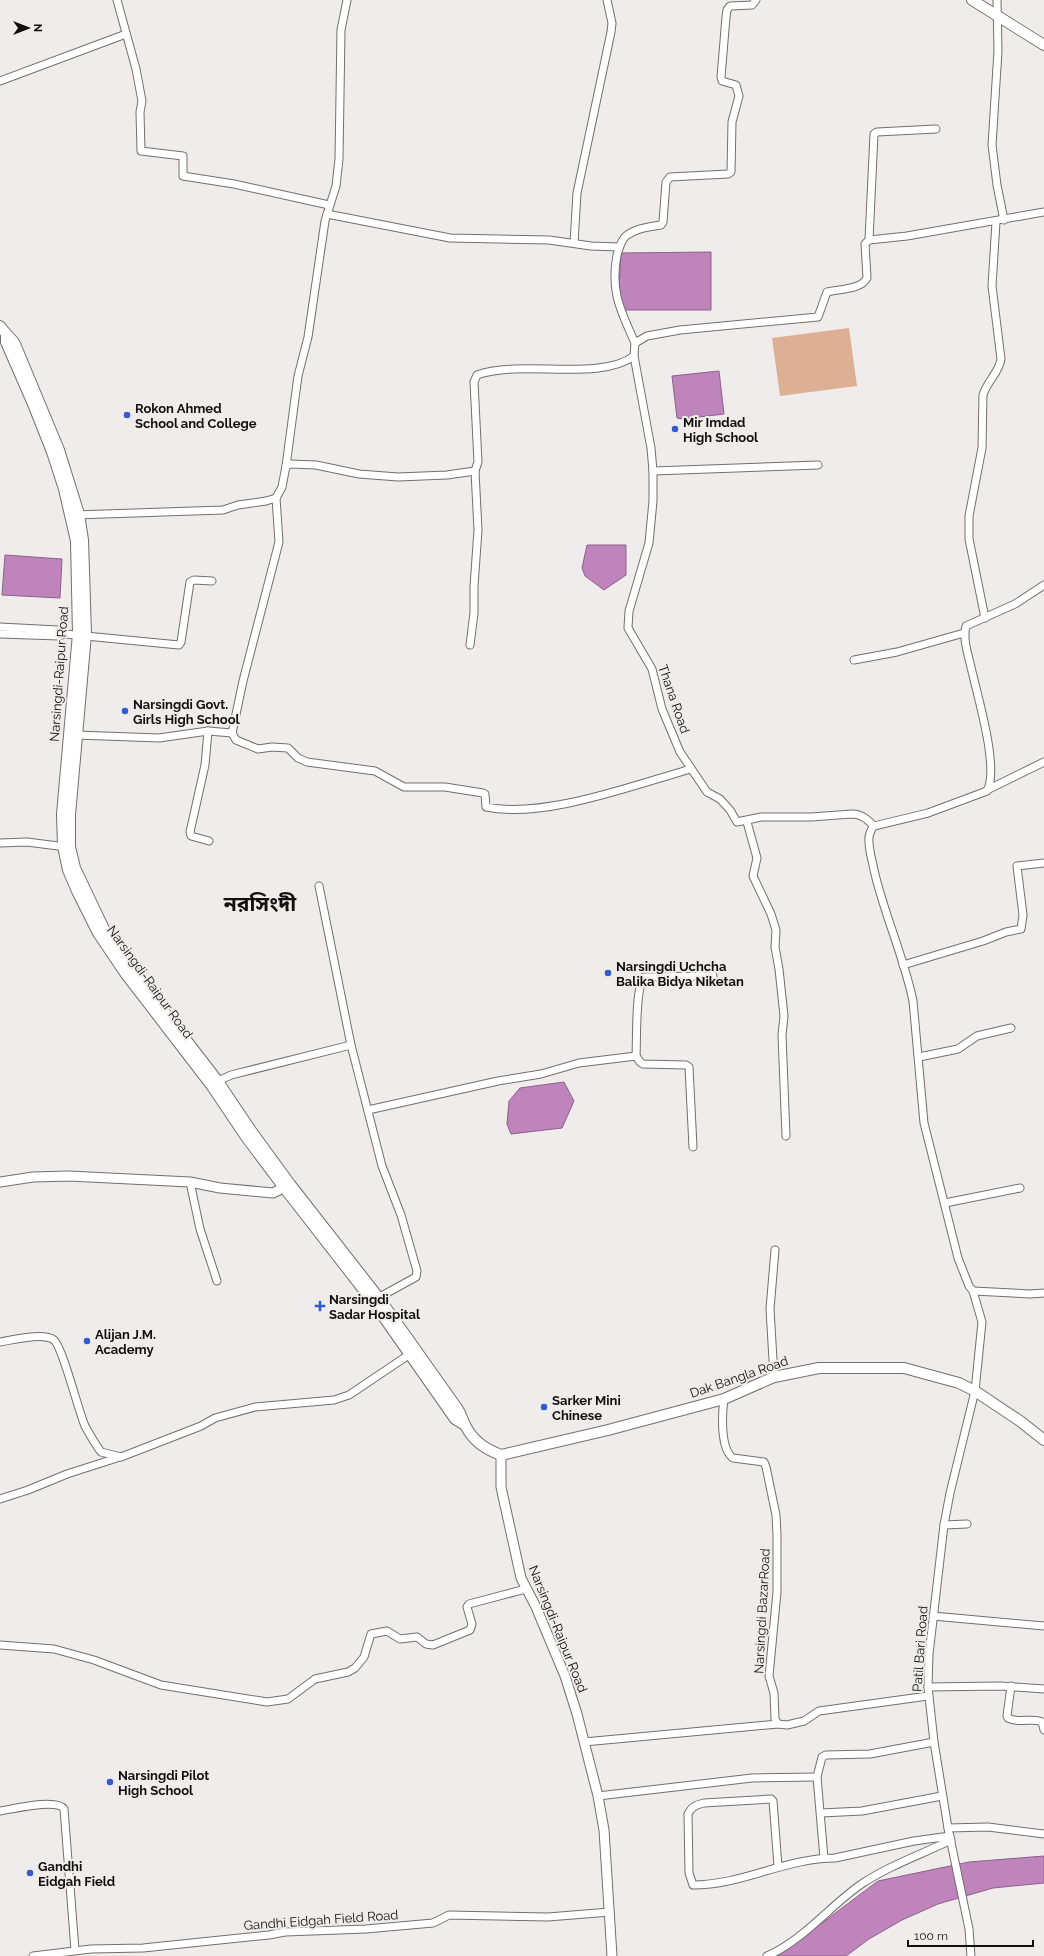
<svg xmlns="http://www.w3.org/2000/svg" width="1044" height="1956" font-family="Raleway,'Noto Sans Bengali',sans-serif">
<style>
.green{fill:#ddb095}
.water{fill:#c084bd;stroke:#8c6189}
.lines{fill:none;stroke-linecap:round;stroke-linejoin:round}
.street-casing{stroke:#736f6f;stroke-width:9}
.secondary-casing{stroke:#736f6f;stroke-width:11}
.primary-casing{stroke:#736f6f;stroke-width:12}
.street{stroke:#fff;stroke-width:7}
.secondary{stroke:#fff;stroke-width:9}
.primary{stroke:#fff;stroke-width:10}
.poi-dot{fill:#325bcb;stroke:#f0ecec;stroke-width:1.5}
.labels{text-anchor:middle;dominant-baseline:central;stroke-width:4;stroke-linejoin:round;paint-order:stroke}
.poi-label{font-size:13px;font-weight:bold;fill:#110f10;stroke:#f0ecec;text-anchor:start}
.street-label{font-size:13px;fill:#110f10;stroke:#f0ecec}
.town-label{font-size:21px;font-weight:bold;fill:#110f10;stroke:#f0ecec}
</style>
<rect width="100%" height="100%" fill="#f0ecec"/>
<polygon class="green" points="849,328 857,386 780,396 772,338"/>
<g class="water">
<polygon points="711,252 711,310 623,310 619,287 621,253"/>
<polygon points="719,371 724,414 683,419 677,418 672,376"/>
<polygon points="587,545 626,545 626,575 604,590 585,576 582,568"/>
<polygon points="5,555 62,559 60,598 2,595"/>
<polygon points="564,1082 574,1101 562,1128 511,1134 507,1124 509,1101 520,1088"/>
<polygon points="1044,1856 1044,1883 993,1888 938,1904 902,1920 869,1939 846,1956 778,1956 878,1881 969,1862"/>
</g>
<g class="lines">
<defs>
<g id="street">
<polyline points="117,0 136,69 142,101 140,112 141,151 183,156 183,176 234,184 329,205"/>
<path d="M347,0L341,30L339,159L336,186L325,221L308,337L298,376L286,466L282,487L276,498L279,542L243,681L232,733L236,740L258,749L272,747L288,748L298,758L307,762L375,771L404,787H445L483,793L485,794L486,807C545,819 633,785 691,769"/>
<polyline points="997,0 998,51 992,145 997,185 1004,220"/>
<polyline points="0,81 126,34"/>
<polyline points="327,214 450,238 549,240 591,246 619,247"/>
<polyline points="869,240 874,134 877,132 936,129"/>
<polyline points="574,243 577,193 611,32 612,23 607,0"/>
<path d="M635,343C621,311 610,292 617,255C619,249 621,240 626,236C636,228 649,227 661,225L663,222L666,182L670,177L728,174L731,172L732,122L739,96L736,85L722,81L721,77L726,17L727,10L730,6L752,5L756,0"/>
<path d="M634,356L651,448L653,471V501L649,543L629,611L628,628L652,669L662,709L680,752L707,792L720,799L730,810L737,822L761,817H811L852,814C862,814 868,820 874,826"/>
<polyline points="286,466 290,464 316,465 359,474 398,477 447,475 475,471"/>
<polyline points="653,471 818,465"/>
<polyline points="75,515 223,510 238,505 266,501 276,498"/>
<path d="M985,618L969,539V516L982,448L983,395C987,381 999,373 1001,359L992,286L996,222"/>
<polyline points="0,627 58,630 65,634 179,645 181,642 190,582 194,580 212,581"/>
<polyline points="0,634 59,636 65,634"/>
<path d="M470,645L474,613V586L478,530L475,471L478,462L474,382L477,375C521,359 599,382 634,356L635,343L647,336L680,330L818,317L827,292C838,289 861,290 867,278L865,244L869,240L907,236L1044,212"/>
<polyline points="854,660 897,652 964,633"/>
<polyline points="208,731 205,765 190,832 191,836 209,841"/>
<polyline points="76,735 159,738 208,731 232,733"/>
<polyline points="987,790 1044,762"/>
<polyline points="747,822 757,858 753,876 771,914 776,930 775,947 779,969 784,1016 782,1035 786,1136"/>
<polyline points="0,843 27,842 66,847"/>
<polyline points="319,886 351,1045 382,1166 401,1215 417,1271 416,1277 376,1299"/>
<polyline points="903,965 983,941 1006,932 1021,929 1023,915 1017,866 1044,863"/>
<polyline points="636,1056 640,1062 643,1064 686,1065 689,1067 693,1147"/>
<polyline points="919,1057 958,1049 977,1036 1011,1028"/>
<polyline points="214,1083 231,1075 351,1045"/>
<path d="M368,1110L498,1081L541,1074L579,1063L636,1056C637,1039 635,988 644,977L713,976"/>
<polyline points="190,1182 200,1229 217,1281"/>
<polyline points="945,1203 1020,1188"/>
<polyline points="973,1291 1030,1294 1044,1293"/>
<path d="M0,1342C13,1340 43,1332 54,1340C63,1348 78,1410 85,1426C90,1435 95,1444 101,1452L121,1457L201,1426L215,1418L255,1407L334,1400L349,1395L413,1352"/>
<polyline points="774,1377 770,1309 775,1250"/>
<path d="M724,1399C722,1414 720,1449 733,1458L764,1462L766,1467L776,1515L777,1535V1592L769,1676L774,1693L775,1719L778,1724L787,1725L804,1721L819,1711L928,1696"/>
<polyline points="0,1499 28,1490 67,1474 120,1457"/>
<polyline points="944,1525 967,1524"/>
<polyline points="933,1616 1044,1626"/>
<polyline points="0,1645 54,1649 94,1660 161,1685 267,1702 288,1699 315,1679 348,1672 355,1668 364,1657 371,1634 387,1631 400,1639 417,1637 426,1644 433,1645 470,1630 472,1624 467,1607 469,1604 526,1589"/>
<path d="M1011,1686L1007,1716L1008,1718C1019,1724 1032,1717 1042,1722L1044,1730"/>
<polyline points="928,1687 1000,1686 1044,1689"/>
<polyline points="584,1742 778,1724"/>
<polyline points="598,1796 752,1778 817,1777"/>
<path d="M0,1811C13,1809 57,1798 64,1809L75,1950"/>
<polyline points="821,1813 862,1811 942,1796"/>
<polyline points="948,1828 988,1827 1044,1834"/>
<polyline points="824,1858 817,1777 822,1757 826,1755 870,1754 934,1742"/>
<path d="M778,1866L773,1801L771,1799L704,1803C696,1805 692,1806 688,1814L689,1873L693,1885C742,1885 786,1858 835,1858L914,1841L950,1836"/>
<polyline points="33,1956 91,1949 143,1948 269,1935 285,1932 366,1929 433,1923 449,1915 548,1917 610,1912"/>
<path d="M767,1956C802,1941 829,1907 860,1885C888,1866 920,1855 951,1840"/>
<path d="M971,1956L969,1929L948,1828L934,1742L928,1687L929,1654L944,1525L950,1493L975,1391L982,1322L973,1291L969,1286L958,1258L924,1123L913,1001C904,957 884,914 874,870C872,859 868,848 869,837C870,832 871,829 874,826L928,813L987,791C1000,768 976,691 970,663C967,651 963,638 966,626L1015,604L1044,585"/>
</g>
<g id="secondary">
<polyline points="0,1182 33,1177 69,1176 190,1182 220,1188 273,1193 289,1185"/>
<polyline points="501,1455 501,1487 521,1578 536,1607 565,1676 577,1714 598,1796 604,1830 612,1956"/>
</g>
<g id="primary">
<polyline points="972,0 1044,45"/>
<path d="M0,326C5,334 11,337 15,344L59,450L79,514L83,540L86,634L70,815V847L75,868L104,929L133,971L217,1080L252,1132L290,1184L379,1298L457,1408C461,1413 462,1419 465,1425C473,1441 485,1449 501,1455L608,1430L724,1399L774,1377L819,1368H904L959,1383L975,1391L1020,1421L1044,1440"/>
<polyline points="6,336 6,342 33,404 52,452 64,489 76,541 78,634 62,814 63,846 68,870 77,891 98,933 125,973 211,1085 246,1137 285,1189 373,1302 455,1419 465,1425"/>
</g>
</defs>
<use href="#street" class="street-casing"/>
<use href="#secondary" class="secondary-casing"/>
<use href="#primary" class="primary-casing"/>
<use href="#street" class="street"/>
<use href="#secondary" class="secondary"/>
<use href="#primary" class="primary"/>
</g>
<g class="poi-dot">
<circle cx="127" cy="415" r="4"/>
<circle cx="675" cy="429" r="4"/>
<circle cx="125" cy="711" r="4"/>
<circle cx="608" cy="973" r="4"/>
<path d="M318 1300h4v4h4v4h-4v4h-4v-4h-4v-4h4z"/>
<circle cx="87" cy="1341" r="4"/>
<circle cx="544" cy="1407" r="4"/>
<circle cx="110" cy="1782" r="4"/>
<circle cx="30" cy="1873" r="4"/>
</g>
<g class="labels">
<g class="poi-label">
<text x="135" y="408">Rokon Ahmed<tspan x="135" dy="15">School and College</tspan></text>
<text x="683" y="422">Mir Imdad<tspan x="683" dy="15">High School</tspan></text>
<text x="133" y="704">Narsingdi Govt.<tspan x="133" dy="15">Girls High School</tspan></text>
<text x="616" y="966">Narsingdi Uchcha<tspan x="616" dy="15">Balika Bidya Niketan</tspan></text>
<text x="329" y="1299">Narsingdi<tspan x="329" dy="15">Sadar Hospital</tspan></text>
<text x="95" y="1334">Alijan J.M.<tspan x="95" dy="15">Academy</tspan></text>
<text x="552" y="1400">Sarker Mini<tspan x="552" dy="15">Chinese</tspan></text>
<text x="118" y="1775">Narsingdi Pilot<tspan x="118" dy="15">High School</tspan></text>
<text x="38" y="1866">Gandhi<tspan x="38" dy="15">Eidgah Field</tspan></text>
</g>
<g class="street-label">
<text transform="translate(59 674) rotate(-86)">Narsingdi-Raipur Road</text>
<text transform="translate(674 699) rotate(71)">Thana Road</text>
<text transform="translate(150 982) rotate(54)">Narsingdi-Raipur Road</text>
<text transform="translate(739 1377) rotate(-19)">Dak Bangla Road</text>
<text transform="translate(762 1611) rotate(-87)">Narsingdi BazarRoad</text>
<text transform="translate(558 1629) rotate(68)">Narsingdi-Raipur Road</text>
<text transform="translate(920 1649) rotate(-86)">Patil Bari Road</text>
<text transform="translate(321 1920) rotate(-4)">Gandhi Eidgah Field Road</text>
</g>
<g class="town-label">
<text x="260" y="903">নরসিংদী</text>
</g>
</g>
<g transform="translate(28 28) rotate(90)" stroke="#f0ecec" stroke-width="3" paint-order="stroke">
<path d="M0-3L7 15L0 10L-7 15Z" fill="#110f10"/>
<text y="-6" font-size="11" font-weight="bold" text-anchor="middle" fill="#110f10">N</text>
</g>
<path d="M908 1940v6h125v-6" fill="none" stroke="#110f10" stroke-width="2"/>
<text x="914" y="1940" font-size="12" fill="#110f10" stroke="#f0ecec" stroke-width="3" paint-order="stroke">100 m</text>
</svg>
